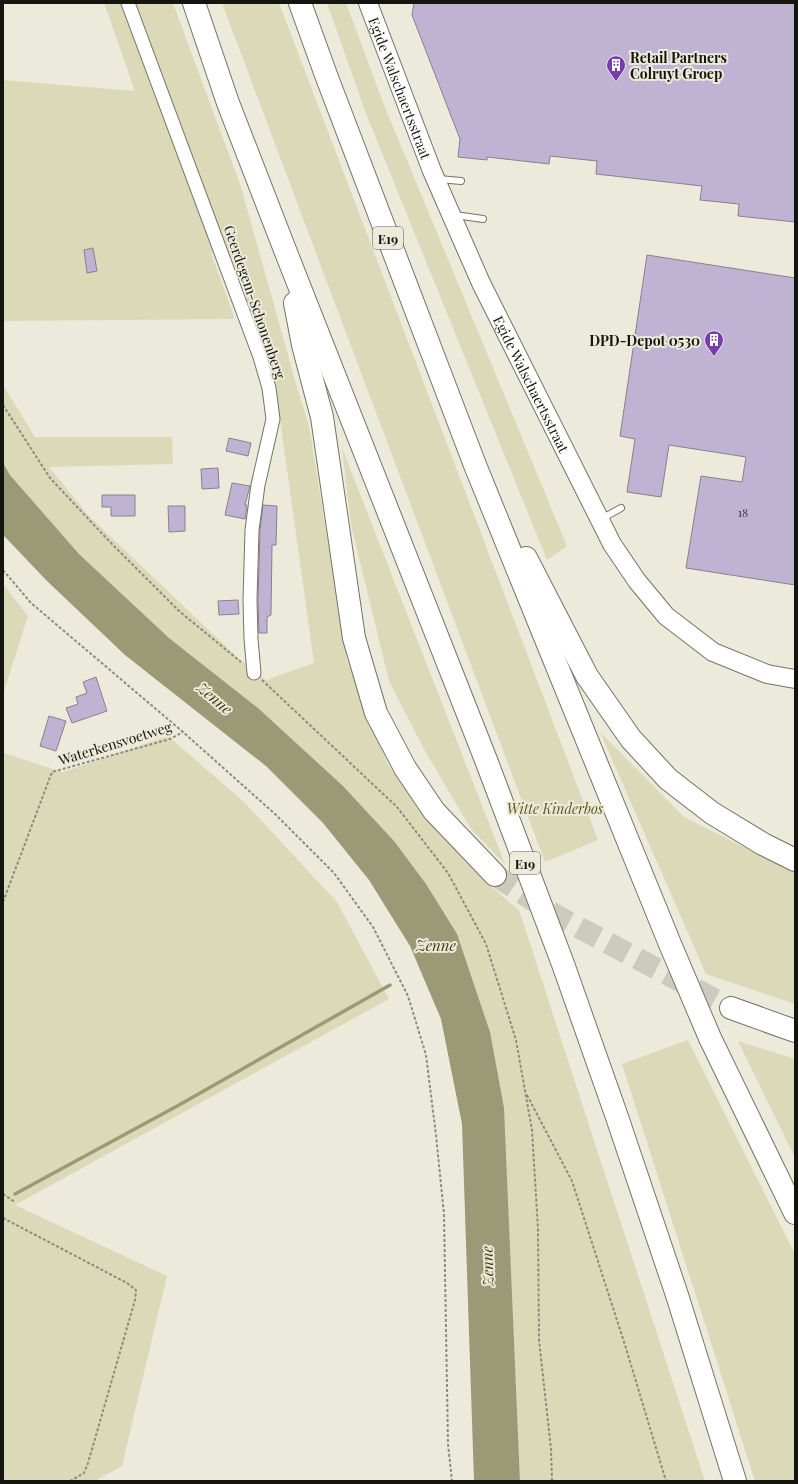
<svg xmlns="http://www.w3.org/2000/svg" width="798" height="1484" font-family="'Playfair Display',serif">
<style>
.green{fill:#dcd9b9}
.water{fill:#9c9976}
.lines{fill:none;stroke-linecap:round;stroke-linejoin:round}
.stream{stroke:#9c9976;stroke-width:3.5}
.building{fill:#c0b2d3;stroke:#87818e}
.highway-tunnel{stroke:#cccbbc;stroke-width:22;stroke-dasharray:22 11;stroke-linecap:butt}
.lane-casing{stroke:#747365;stroke-width:8}
.street-casing{stroke:#747365;stroke-width:15}
.secondary-casing{stroke:#747365;stroke-width:20}
.highway-casing{stroke:#747365;stroke-width:24}
.path{stroke:#8c8b80;stroke-width:2;stroke-dasharray:3 2;stroke-linecap:butt}
.lane{stroke:#fff;stroke-width:6}
.street{stroke:#fff;stroke-width:13}
.secondary{stroke:#fff;stroke-width:18}
.highway{stroke:#fff;stroke-width:22}
.labels{text-anchor:middle;dominant-baseline:central;stroke-width:4;stroke-linejoin:round;paint-order:stroke}
.number-label{font-size:12px;fill:#403c40}
.shield{fill:#ecebdb;stroke:#56554c;stroke-width:1}
.shield-label{font-size:13px;font-weight:bold;fill:#15150f}
.poi-label{font-size:14px;font-weight:bold;fill:#15150f;stroke:#ecebdb;text-anchor:start}
.street-label{font-size:14px;fill:#15150f;stroke:#ecebdb}
.park-label{font-size:14px;font-style:italic;fill:#5f581e;stroke:#ecebdb}
.water-label{font-size:15px;font-style:italic;fill:#3e390b;stroke:#ecebdb}
</style>
<rect width="100%" height="100%" fill="#ecebdb"/>
<g class="green">
<polygon points="104,3 173,3 241,187 298,391 309,426 347,660 366,711 387,763 426,817 490,881 488,884 519,910 705,1481 520,1481 510,1255 394,841 343,786 258,708 169,638 79,554 10,475 3,463 3,385 35,437 172,437 173,464 49,467 89,516 238,658 266,680 314,663 277,398 271,372 232,257 211,253 235,319 3,321 3,80 135,91"/>
<polygon points="222,3 279,3 598,840 545,862"/>
<polygon points="327,3 346,3 384,105 567,546 547,560 365,111"/>
<polygon points="342,448 505,864 471,829 425,751 389,681 351,525"/>
<polygon points="3,584 28,616 3,694"/>
<polygon points="600,732 684,817 795,873 795,1004 706,974"/>
<polygon points="168,736 244,802 337,902 389,999 15,1205 167,1276 122,1466 95,1481 3,1481 3,753 63,772"/>
<polygon points="688,1040 795,1254 795,1481 755,1481 622,1064"/>
<polygon points="738,1041 795,1059 795,1158"/>
</g>
<polygon class="water" points="3,463 10,475 79,554 169,638 258,708 343,786 394,841 426,884 457,934 490,1032 504,1108 520,1481 474,1481 462,1124 441,1019 410,946 369,880 323,823 266,766 125,655 47,581 7,539 3,535"/>
<g class="lines">
<polyline class="stream" points="15,1194 179,1105 390,985"/>
</g>
<g class="building">
<polygon points="414,3 795,3 795,222 738,216 739,204 700,200 702,186 596,174 597,161 550,156 549,164 487,157 487,160 458,157 460,139 412,15"/>
<polygon points="93,248 97,271 87,273 84,250"/>
<polygon points="647,255 795,278 795,585 686,568 701,476 742,482 746,457 669,445 661,497 627,492 635,439 620,436"/>
<polygon points="229,438 251,443 248,456 226,451"/>
<polygon points="218,468 219,488 202,489 201,469"/>
<polygon points="232,483 250,486 245,505 247,505 245,519 225,515"/>
<polygon points="102,495 135,495 135,516 111,516 111,507 102,507"/>
<polygon points="263,505 277,506 276,545 272,545 271,615 267,617 267,633 259,633 258,600 260,531"/>
<polygon points="168,506 185,506 185,531 169,532"/>
<polygon points="238,600 239,614 219,615 218,601"/>
<polygon points="96,677 107,711 72,723 66,708 78,704 76,697 87,693 83,682"/>
<polygon points="49,716 66,721 56,751 40,746"/>
</g>
<g class="lines">
<polyline class="highway-tunnel" points="495,875 557,916 731,1008"/>
<defs>
<g id="lane">
<polyline points="439,179 461,181"/>
<polyline points="455,215 483,219"/>
<polyline points="601,519 621,508"/>
</g>
<polyline id="street" points="128,3 260,357 269,388 273,419 258,485 252,530 250,600 251,639 254,673"/>
<g id="secondary">
<path id="s1" d="M368,3L432,171L481,283L612,544L637,581L666,616L713,652L767,674L795,679"/>
</g>
<g id="highway">
<polyline points="194,3 228,103 287,255 486,760 563,964 617,1117 677,1295 735,1481"/>
<polyline points="300,3 326,75 475,465 670,944 710,1038 795,1213"/>
<polyline points="295,303 303,345 322,417 354,638 376,713 405,768 434,811 495,875"/>
<polyline points="526,558 587,676 631,739 668,779 712,813 763,844 795,860"/>
<polyline points="731,1008 795,1031"/>
</g>
</defs>
<use href="#lane" class="lane-casing"/>
<use href="#street" class="street-casing"/>
<use href="#secondary" class="secondary-casing"/>
<use href="#highway" class="highway-casing"/>
<g class="path">
<polyline points="3,405 50,478 110,542 179,611 241,662"/>
<polyline points="3,570 31,603 183,732 275,814 334,873 373,927 408,996 426,1055 436,1135 444,1214 448,1444 452,1481"/>
<polyline points="262,680 397,807 448,873 486,944 516,1040 532,1130 538,1229 539,1340 551,1449 552,1481"/>
<polyline points="3,902 52,772 170,739 183,732"/>
<polyline points="527,1095 572,1181 625,1345 666,1481"/>
<polyline points="3,1194 15,1202"/>
<polyline points="3,1218 127,1283 136,1290 135,1300 88,1463 84,1473 70,1481"/>
</g>
<use href="#lane" class="lane"/>
<use href="#street" class="street"/>
<use href="#secondary" class="secondary"/>
<use href="#highway" class="highway"/>
</g>
<defs>
<symbol id="building-pin" viewBox="-11 -11 22 30"><path d="M0 17L-7.5 6A9.5 9.5 0 1 1 7.5 6Z" fill="#793bb1" stroke="#ecebdb"/><path d="M-4-6H4V6H1V3H-1V6H-4ZM-2.5-4.3h1.7v1.8h-1.7ZM.8-4.3h1.7v1.8H.8ZM-2.5-1h1.7V.8h-1.7ZM.8-1h1.7V.8H.8Z" fill="#fff"/></symbol>
</defs>
<g fill-rule="evenodd">
<use href="#building-pin" x="605" y="54" width="22" height="30"/>
<use href="#building-pin" x="703" y="329" width="22" height="30"/>
</g>
<g class="labels">
<g class="number-label">
<text x="743" y="512">18</text>
</g>
<g class="shield">
<rect x="373" y="227" width="30" height="22" rx="3"/>
<rect x="510" y="852" width="30" height="22" rx="3"/>
</g>
<g class="shield-label">
<text x="388" y="238">E19</text>
<text x="525" y="863">E19</text>
</g>
<g class="poi-label">
<text x="630" y="57">Retail Partners<tspan x="630" dy="16">Colruyt Groep</tspan></text>
<text x="700" y="340" text-anchor="end">DPD-Depot 0530</text>
</g>
<g class="street-label">
<text stroke="none"><textPath href="#s1" startOffset="91">Egide Walschaertsstraat</textPath></text>
<text transform="translate(255 302) rotate(71)">Geerdegem-Schonenberg</text>
<text stroke="none"><textPath href="#s1" startOffset="415">Egide Walschaertsstraat</textPath></text>
<text transform="translate(115 743) rotate(-17)">Waterkensvoetweg</text>
</g>
<g class="park-label">
<text x="555" y="808">Witte Kinderbos</text>
</g>
<g class="water-label">
<text transform="translate(215 698) rotate(40)">Zenne</text>
<text x="436" y="945">Zenne</text>
<text transform="translate(487 1266) rotate(-92)">Zenne</text>
</g>
</g>
<rect width="798" height="1484" fill="none" stroke="#15150f" stroke-width="8"/>
</svg>
